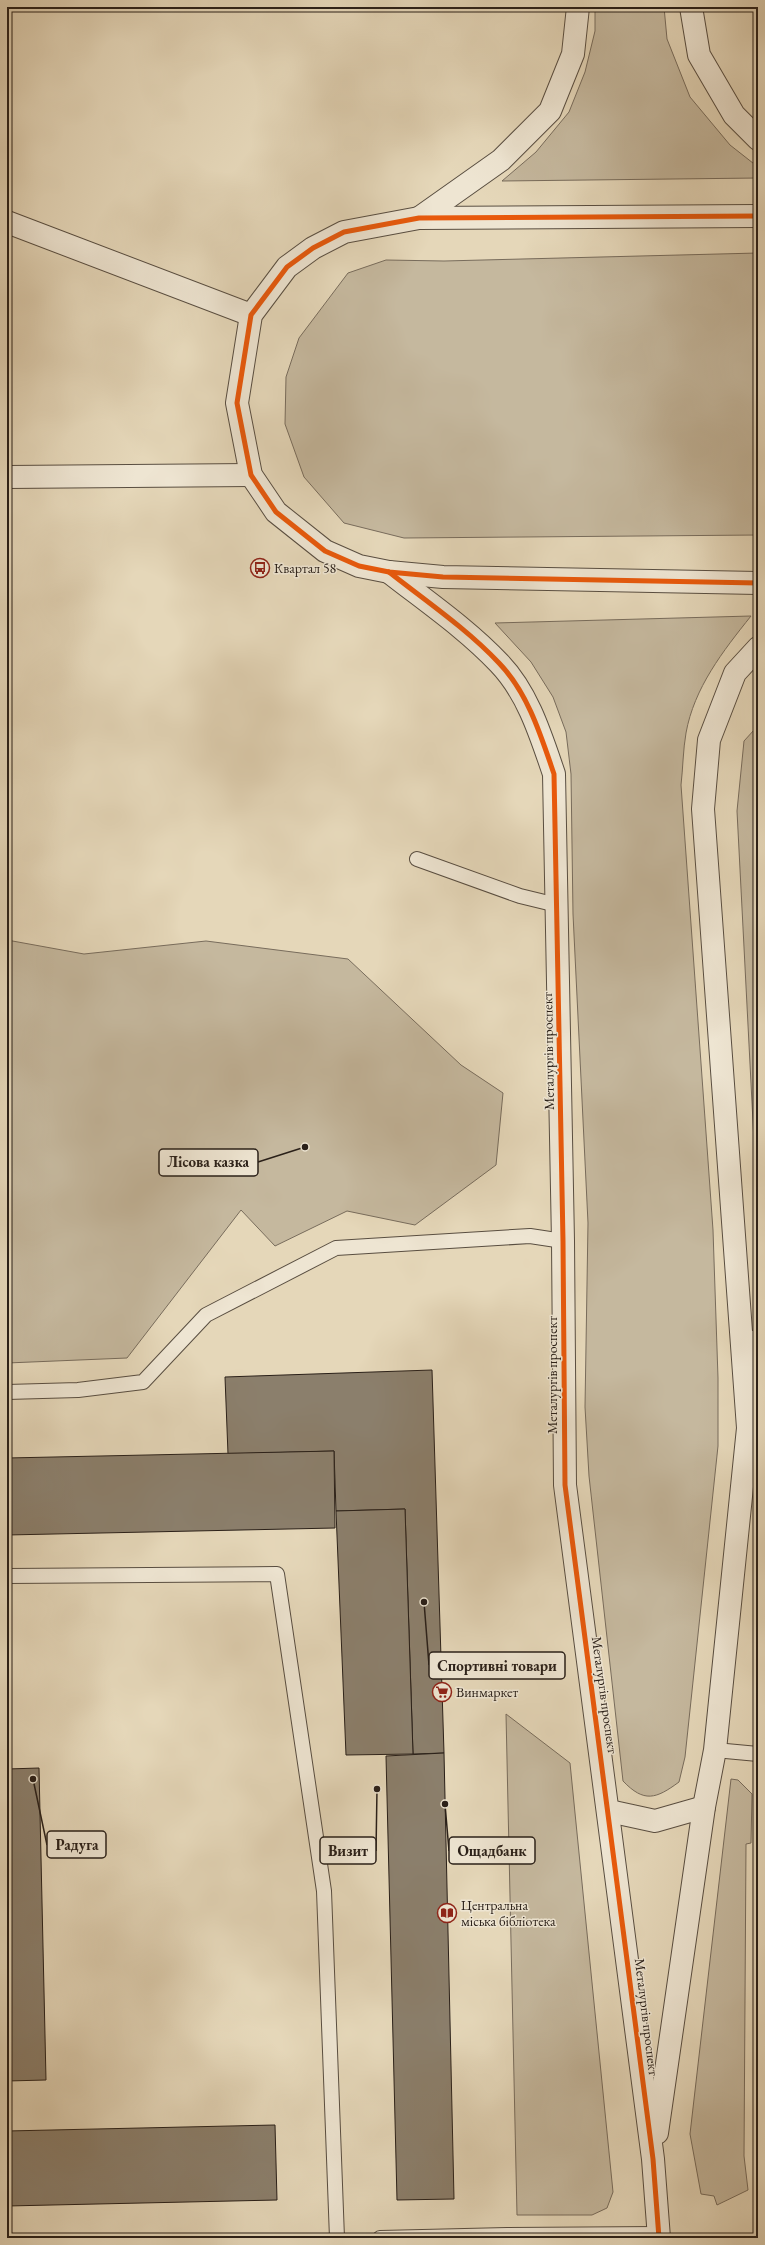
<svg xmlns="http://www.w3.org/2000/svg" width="765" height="2245" font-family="'EB Garamond',serif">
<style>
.green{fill:#c5b89e;stroke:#786c5c}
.building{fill:#8b7f6c;stroke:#2a2019}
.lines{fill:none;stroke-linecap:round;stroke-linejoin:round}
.service-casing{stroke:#594e41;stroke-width:16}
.minor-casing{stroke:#594e41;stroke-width:24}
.tertiary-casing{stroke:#594e41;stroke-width:24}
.service{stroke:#eee5d2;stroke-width:14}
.minor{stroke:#eee5d2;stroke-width:22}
.tertiary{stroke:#eee5d2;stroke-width:22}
.cycleway-casing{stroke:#eee5d2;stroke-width:8}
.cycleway{stroke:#e8590c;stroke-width:5}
.labels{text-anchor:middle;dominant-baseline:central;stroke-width:3;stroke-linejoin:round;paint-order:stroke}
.poi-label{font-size:14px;fill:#2a2019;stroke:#eee5d2;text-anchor:start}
.street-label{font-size:14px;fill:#2a2019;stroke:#eee5d2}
.leader{fill:none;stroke:#2a2019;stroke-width:1.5}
.callout-dot{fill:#2a2019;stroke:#eee5d2;stroke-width:1.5}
.callout{fill:#eee5d2;stroke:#2a2019;stroke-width:1.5}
.callout-label{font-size:15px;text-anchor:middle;font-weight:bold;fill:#2a2019}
</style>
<rect width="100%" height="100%" fill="#e5d7b9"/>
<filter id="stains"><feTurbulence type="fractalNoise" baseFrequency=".005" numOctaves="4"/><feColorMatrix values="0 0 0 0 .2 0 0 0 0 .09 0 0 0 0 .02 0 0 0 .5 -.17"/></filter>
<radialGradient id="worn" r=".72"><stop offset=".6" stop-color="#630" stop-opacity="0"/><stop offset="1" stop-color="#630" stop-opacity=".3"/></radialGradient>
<g class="green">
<polygon points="595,7 664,7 667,39 690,97 730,145 758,167 758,178 502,181 536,152 569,112 585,72 595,31"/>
<polygon points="758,253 758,535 404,538 344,523 304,477 285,424 286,377 299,338 348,273 386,260 444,261"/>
<path d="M751,616C723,651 694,688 686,733C683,750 683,768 681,785L713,1230L718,1378V1446L685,1757L679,1782C656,1799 644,1803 623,1781L589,1476L585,1407L588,1223L573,914L571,774L566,732L553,697L531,662L495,623Z"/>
<polygon points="754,730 758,731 758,1175 755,1161 737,811 744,741"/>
<polygon points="7,940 84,954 206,941 348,959 461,1065 503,1093 496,1165 415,1225 347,1211 275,1246 241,1210 127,1358 7,1363"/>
<polygon points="506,1714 570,1763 613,2192 607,2208 592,2215 517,2215"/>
<polygon points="731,1779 738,1780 752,1794 751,1843 746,1844 744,2156 748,2190 717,2205 714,2196 701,2194 690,2134"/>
</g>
<g class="building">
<polygon points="432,1370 444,1753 413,1754 405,1509 336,1511 334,1451 228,1454 225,1377"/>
<polygon points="334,1451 335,1528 7,1535 7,1458"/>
<polygon points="405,1509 413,1754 346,1755 336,1511"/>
<polygon points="444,1753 454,2199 397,2200 386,1756"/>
<polygon points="39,1768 46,2080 7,2081 7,1769"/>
<polygon points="275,2125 277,2200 7,2206 7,2131"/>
</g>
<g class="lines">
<defs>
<g id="service">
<polyline points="417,859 520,896 557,905"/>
<polyline points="742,1335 758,1340"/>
<polyline points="7,1392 78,1390 143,1382 206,1315 336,1248 530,1236 563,1241"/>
<polyline points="7,1576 277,1574 324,1891 337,2238"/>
<polyline points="715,1750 758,1754"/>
<polyline points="380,2238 507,2235 659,2234"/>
</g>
<g id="minor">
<polyline points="7,222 251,315"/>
<polyline points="7,477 251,475"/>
</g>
<g id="tertiary">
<polyline points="691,7 699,55 734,115 758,139"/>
<polyline points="758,216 419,218 344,232 313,248 287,267 251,315 237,403 251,475 276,512 325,551 359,566 389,572 443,577 758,583"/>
<polyline points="419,218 501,160 550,111 573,54 578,7"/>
<path d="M389,572C426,601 467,629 499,663C528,693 541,736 554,774L563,1241L565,1485L653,2159L659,2238"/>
<polyline points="609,1811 655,1821 704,1807"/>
<polyline points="657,2133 704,1807 715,1750 748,1428 703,809 709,740 735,673 758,648"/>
</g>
</defs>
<use href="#service" class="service-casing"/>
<use href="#minor" class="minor-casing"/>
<use href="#tertiary" class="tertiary-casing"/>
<use href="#service" class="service"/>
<use href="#minor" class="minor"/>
<use href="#tertiary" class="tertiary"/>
<defs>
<g id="cycleway">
<polyline points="758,216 419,218 344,232 313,248 287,267 251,315 237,403 251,475 276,512 325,551 359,566 389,572 443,577 758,583"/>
<path d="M389,572C426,601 467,629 499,663C528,693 541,736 554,774L563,1241L565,1485L653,2159L659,2238"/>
</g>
</defs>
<use href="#cycleway" class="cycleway-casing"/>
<use href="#cycleway" class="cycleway"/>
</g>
<defs>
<symbol id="bus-ring" viewBox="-11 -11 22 22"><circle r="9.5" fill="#eee5d2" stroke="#8f2418" stroke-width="1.5"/><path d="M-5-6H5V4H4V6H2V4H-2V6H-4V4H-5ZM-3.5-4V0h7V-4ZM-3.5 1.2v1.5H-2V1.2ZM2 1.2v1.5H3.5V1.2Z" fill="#8f2418"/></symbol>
<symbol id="supermarket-ring" viewBox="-11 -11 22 22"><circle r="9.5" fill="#eee5d2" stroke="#8f2418" stroke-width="1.5"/><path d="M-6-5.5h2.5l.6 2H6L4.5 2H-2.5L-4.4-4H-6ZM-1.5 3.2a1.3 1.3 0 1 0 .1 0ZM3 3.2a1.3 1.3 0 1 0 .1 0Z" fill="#8f2418"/></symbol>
<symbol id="library-ring" viewBox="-11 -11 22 22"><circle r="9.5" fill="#eee5d2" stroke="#8f2418" stroke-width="1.5"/><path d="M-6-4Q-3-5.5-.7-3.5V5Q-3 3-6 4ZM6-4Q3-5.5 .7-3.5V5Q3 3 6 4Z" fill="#8f2418"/></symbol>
</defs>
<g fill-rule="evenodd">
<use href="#bus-ring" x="249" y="557" width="22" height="22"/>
<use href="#supermarket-ring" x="431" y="1681" width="22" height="22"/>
<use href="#library-ring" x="436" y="1902" width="22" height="22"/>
</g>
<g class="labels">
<g class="poi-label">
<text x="274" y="568">Квартал 58</text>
<text x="456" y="1692">Винмаркет</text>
<text x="461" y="1905">Центральна<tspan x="461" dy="16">міська бібліотека</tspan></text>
</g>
<g class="street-label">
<text transform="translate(548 1051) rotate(-91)">Металургів проспект</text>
<text transform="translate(552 1375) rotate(-90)">Металургів проспект</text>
<text transform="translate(605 1695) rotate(82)">Металургів проспект</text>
<text transform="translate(647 2017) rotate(83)">Металургів проспект</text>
</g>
</g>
<path class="leader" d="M305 1147L258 1162M424 1602L429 1665M33 1779L47 1845M377 1789L376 1851M445 1804L449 1851"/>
<g class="callout-dot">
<circle cx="305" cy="1147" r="4"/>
<circle cx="424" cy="1602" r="4"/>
<circle cx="33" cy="1779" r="4"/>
<circle cx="377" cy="1789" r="4"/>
<circle cx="445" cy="1804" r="4"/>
</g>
<g class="callout">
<rect x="159" y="1149" width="99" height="27" rx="4"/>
<rect x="429" y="1652" width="136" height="27" rx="4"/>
<rect x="47" y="1831" width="59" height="27" rx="4"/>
<rect x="320" y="1837" width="56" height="27" rx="4"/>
<rect x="449" y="1837" width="86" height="27" rx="4"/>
</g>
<g class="callout-label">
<text x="208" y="1167">Лісова казка</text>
<text x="497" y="1671">Спортивні товари</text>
<text x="77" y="1850">Радуга</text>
<text x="348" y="1856">Визит</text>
<text x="492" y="1856">Ощадбанк</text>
</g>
<rect width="765" height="2245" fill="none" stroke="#e5d7b9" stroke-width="24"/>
<rect x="8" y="8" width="749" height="2229" fill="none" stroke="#2a2019" stroke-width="2"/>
<rect x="12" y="12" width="741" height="2221" fill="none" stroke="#2a2019"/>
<rect width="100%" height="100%" filter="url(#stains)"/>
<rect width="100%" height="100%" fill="url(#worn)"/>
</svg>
